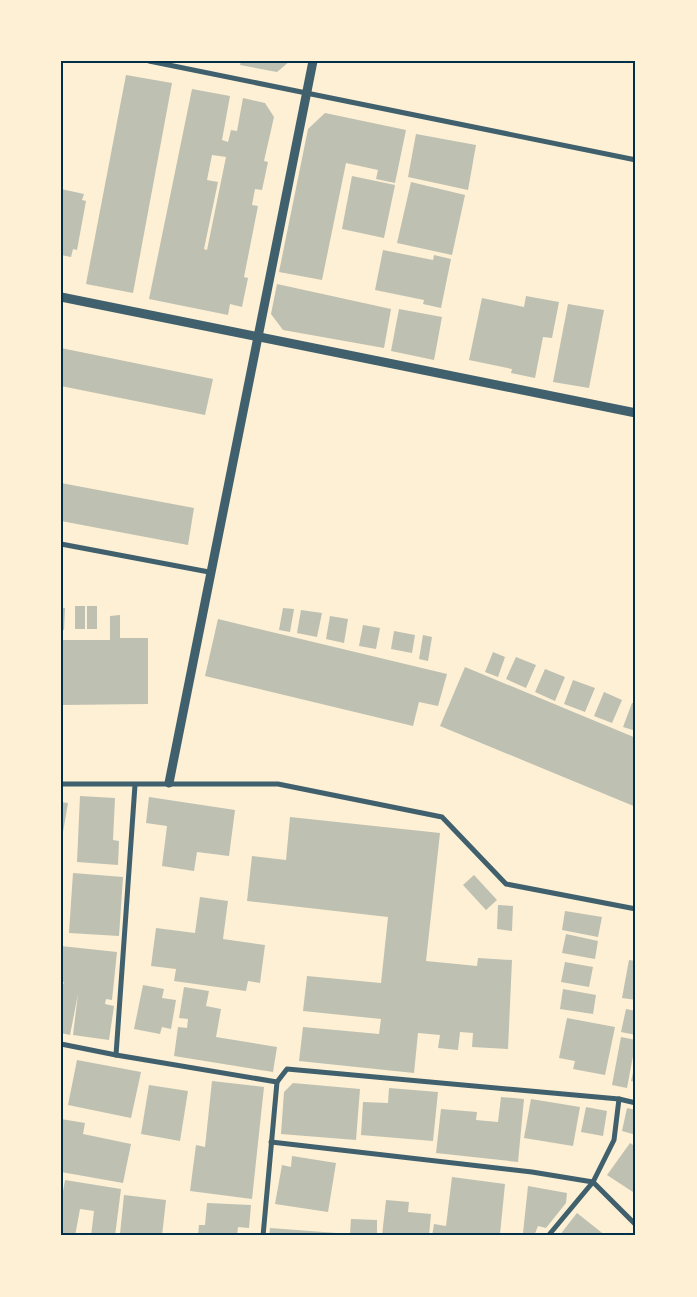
<svg xmlns="http://www.w3.org/2000/svg" width="697" height="1297" font-family="'Sofia Sans Condensed',sans-serif">
<style>
.building{fill:#bec0b2;fill-rule:evenodd}
.lines{fill:none;stroke-linecap:round;stroke-linejoin:round}
.minor{stroke:#3f606c;stroke-width:5}
.tertiary{stroke:#3f606c;stroke-width:9}
.neatline{fill:none;stroke:#003049;stroke-width:2}
</style>
<rect width="100%" height="100%" fill="#fdf0d5"/>
<g class="building">
<polygon points="241,61 290,61 277,72 240,65"/>
<polygon points="126,75 172,83 133,293 86,284"/>
<path d="M192,89L230,96L222,140L228,142L231,130L237,131L243,98L265,103L274,117L264,161L268,162L262,190L255,189L252,205L258,206L244,277L248,278L242,307L230,304L228,315L149,299ZM212,155L226,157L207,250L204,249L218,182L207,180Z"/>
<polygon points="325,113 406,130 395,183 376,179 378,170 346,163 322,280 279,272 308,129"/>
<polygon points="416,134 476,145 468,190 408,177"/>
<polygon points="352,176 395,185 384,238 342,229"/>
<polygon points="411,182 465,195 452,255 397,243"/>
<polygon points="61,189 84,194 82,200 86,201 77,250 73,249 71,257 61,255"/>
<polygon points="383,250 433,260 434,255 451,259 441,308 423,304 424,300 375,290"/>
<polygon points="277,284 391,309 384,348 283,330 271,314"/>
<polygon points="526,296 559,302 552,338 543,337 535,378 511,373 512,369 469,360 482,298 524,307"/>
<polygon points="568,304 604,310 589,388 553,382"/>
<polygon points="399,309 442,317 434,360 391,351"/>
<polygon points="61,348 213,379 205,415 61,386"/>
<polygon points="61,483 194,508 188,545 61,521"/>
<rect x="75" y="606" width="10" height="23"/>
<rect x="87" y="606" width="10" height="23"/>
<polygon points="61,608 65,608 64,630 61,630"/>
<polygon points="283,608 294,609 290,632 279,630"/>
<polygon points="301,610 322,613 317,637 297,633"/>
<polygon points="120,615 120,638 148,638 148,704 61,705 61,640 110,640 110,616"/>
<polygon points="330,616 348,619 344,643 326,639"/>
<polygon points="218,619 447,674 438,706 419,702 413,726 205,676"/>
<polygon points="363,625 380,628 376,649 359,646"/>
<polygon points="394,631 415,635 412,653 391,649"/>
<polygon points="423,635 432,637 428,661 419,659"/>
<polygon points="493,652 505,657 498,677 485,672"/>
<polygon points="516,657 536,665 526,688 506,679"/>
<polygon points="465,667 636,738 636,807 440,726"/>
<polygon points="545,669 565,677 555,701 535,692"/>
<polygon points="573,680 595,688 585,712 564,704"/>
<polygon points="604,692 622,700 612,723 594,716"/>
<polygon points="632,703 636,704 636,731 623,727"/>
<polygon points="80,796 115,798 113,840 119,841 118,865 77,862"/>
<polygon points="149,797 235,810 229,856 197,852 194,871 162,866 167,826 146,823"/>
<polygon points="61,802 68,803 62,838 61,837"/>
<polygon points="290,817 440,833 426,961 477,966 478,958 512,960 508,1049 472,1047 473,1033 460,1032 458,1050 438,1048 440,1035 418,1033 414,1073 299,1061 303,1027 379,1034 381,1019 303,1011 307,976 381,983 388,917 247,901 252,856 286,860"/>
<polygon points="73,873 123,877 119,936 69,933"/>
<polygon points="474,875 497,900 486,910 463,885"/>
<polygon points="200,897 228,901 223,939 265,945 260,983 248,981 246,991 174,981 176,969 151,966 156,928 195,933"/>
<polygon points="498,905 513,906 512,931 497,929"/>
<polygon points="565,911 602,917 598,937 562,930"/>
<polygon points="566,934 598,941 595,959 562,953"/>
<polygon points="61,946 117,952 112,1000 106,999 105,1004 114,1006 109,1040 73,1035 78,994 70,1035 61,1033 61,990 64,982 61,982"/>
<polygon points="629,960 636,961 636,1000 622,998"/>
<polygon points="565,962 593,967 589,987 561,982"/>
<polygon points="143,985 164,989 162,998 176,1000 171,1029 162,1027 160,1034 134,1029"/>
<polygon points="184,987 209,991 206,1006 221,1009 216,1037 277,1047 273,1072 174,1056 178,1027 187,1028 188,1019 179,1018"/>
<polygon points="563,989 596,995 593,1014 560,1009"/>
<polygon points="626,1009 636,1011 636,1035 621,1032"/>
<polygon points="567,1018 615,1027 605,1075 573,1069 575,1061 559,1058"/>
<polygon points="621,1037 636,1040 627,1088 612,1085"/>
<polygon points="77,1060 141,1072 131,1118 68,1105"/>
<polygon points="635,1064 636,1064 636,1082 631,1081"/>
<polygon points="212,1081 264,1087 252,1199 190,1191 196,1145 205,1147"/>
<polygon points="293,1083 360,1089 356,1140 281,1134 284,1092"/>
<polygon points="149,1085 188,1091 180,1141 141,1134"/>
<polygon points="389,1088 438,1092 433,1141 361,1135 363,1102 388,1103"/>
<polygon points="501,1097 524,1099 518,1162 436,1153 441,1109 477,1112 476,1120 498,1122"/>
<polygon points="531,1099 580,1107 573,1146 524,1138"/>
<polygon points="586,1107 607,1111 603,1136 581,1132"/>
<polygon points="627,1108 636,1110 636,1135 622,1131"/>
<polygon points="61,1119 85,1123 83,1134 131,1144 123,1183 61,1172"/>
<polygon points="630,1143 636,1147 636,1194 607,1175"/>
<polygon points="292,1156 336,1163 328,1212 275,1204 282,1165 291,1167"/>
<polygon points="452,1177 505,1184 500,1234 504,1236 432,1236 434,1224 446,1226"/>
<polygon points="65,1180 121,1189 115,1236 91,1236 94,1211 80,1209 75,1236 61,1236 61,1203"/>
<polygon points="528,1186 567,1193 566,1203 546,1228 538,1226 534,1236 523,1233"/>
<polygon points="124,1195 166,1200 162,1236 120,1234"/>
<polygon points="386,1200 409,1202 408,1212 431,1214 429,1236 382,1236"/>
<polygon points="207,1203 251,1205 249,1228 238,1227 237,1236 198,1236 199,1225 205,1225"/>
<polygon points="577,1213 606,1236 559,1236"/>
<polygon points="351,1219 377,1220 377,1236 269,1236 270,1228 350,1234"/>
</g>
<g class="lines">
<g class="minor">
<polyline points="149,61 636,160"/>
<polyline points="61,544 209,572"/>
<polyline points="61,784 278,784 442,817 506,884 636,909"/>
<polyline points="61,1044 116,1055 135,785"/>
<polyline points="116,1055 277,1082 287,1069 619,1099 636,1103"/>
<polyline points="619,1099 614,1140 593,1182 636,1225"/>
<polyline points="271,1142 532,1172 593,1182"/>
<polyline points="263,1236 277,1082"/>
<polyline points="548,1236 593,1182"/>
</g>
<g class="tertiary">
<polyline points="61,297 636,413"/>
<polyline points="169,783 313,61"/>
</g>
</g>
<rect width="697" height="1297" fill="none" stroke="#fdf0d5" stroke-width="125"/>
<rect x="62" y="62" width="572" height="1172" class="neatline"/>
</svg>
